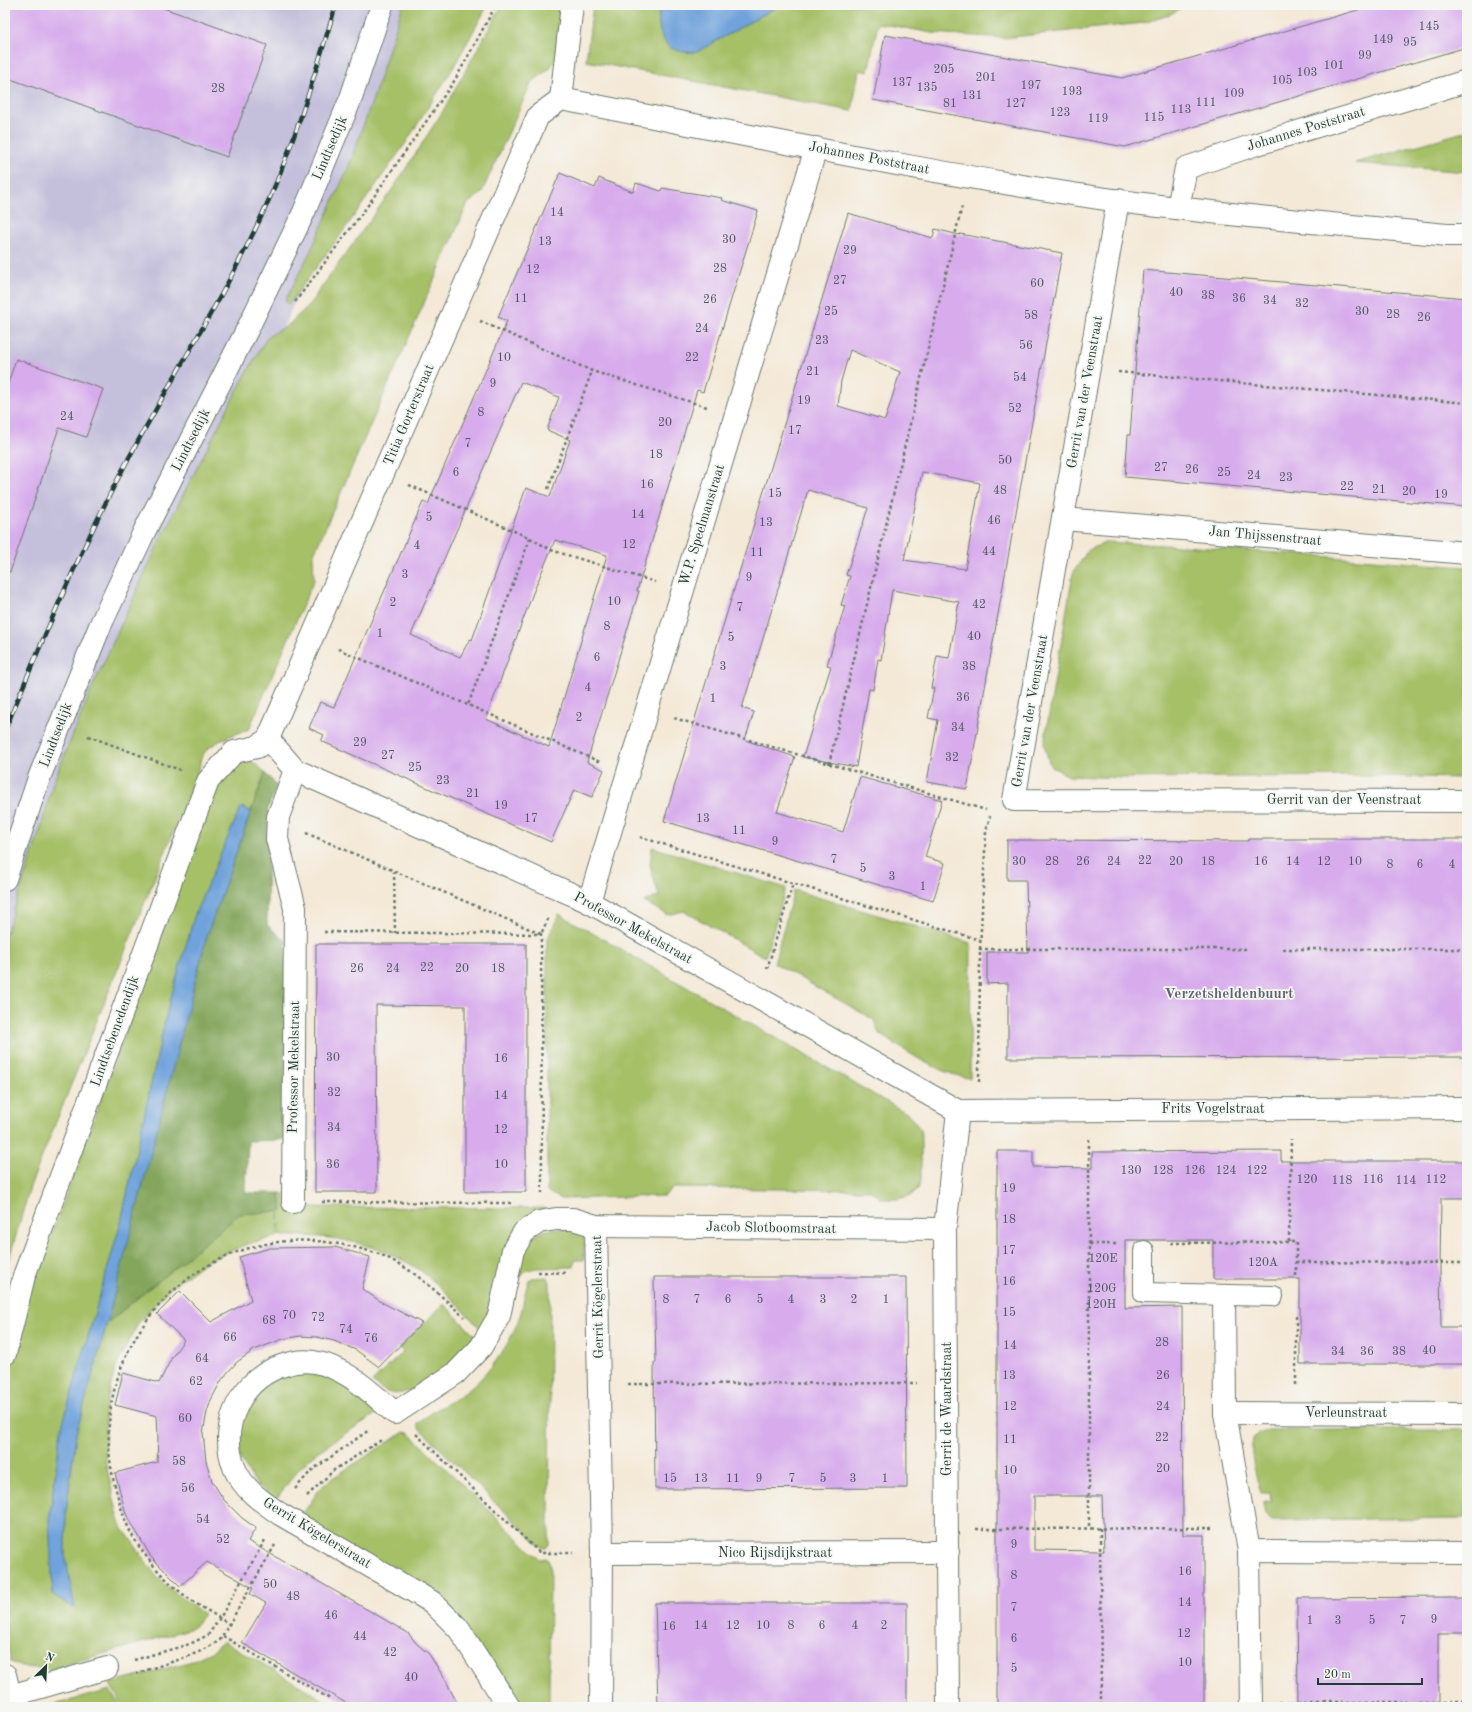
<svg xmlns="http://www.w3.org/2000/svg" width="1472" height="1712" font-family="'Old Standard TT',serif">
<style>
.industrial{fill:#c4c0db}
.green{fill:#a6c067;stroke:#627e4e}
.forest{fill:#84a65c;stroke:#527248}
.water{fill:#70a2db;stroke:#487088}
.building{fill:#d7abec;fill-rule:evenodd}
.lines{fill:none;stroke-linecap:round;stroke-linejoin:round}
.service-casing{stroke:#6a796d;stroke-width:22}
.minor-casing{stroke:#6a796d;stroke-width:24}
.secondary-casing{stroke:#6a796d;stroke-width:24}
.path{stroke:#6a796d;stroke-width:2.5;stroke-dasharray:3 3;stroke-linecap:butt}
.service{stroke:#fff;stroke-width:20}
.minor{stroke:#fff;stroke-width:22}
.secondary{stroke:#fff;stroke-width:22}
.rail-casing{stroke:#1f3d34;stroke-width:4.5}
.rail{stroke:#f6f6f2;stroke-width:3;stroke-dasharray:9;stroke-linecap:butt}
.labels{text-anchor:middle;dominant-baseline:central;stroke-width:3.5;stroke-linejoin:round;paint-order:stroke}
.number-label{font-size:12px;fill:#4d5862}
.street-label{font-size:14px;fill:#1f3d34;stroke:#f6f6f2}
.neighbourhood-label{font-size:15px;font-weight:bold;fill:#5f6474;stroke:#f6f6f2}
</style>
<rect width="100%" height="100%" fill="#f6f6f2"/>
<filter id="ink" filterUnits="userSpaceOnUse"><feTurbulence type="fractalNoise" baseFrequency=".025" numOctaves="2"/><feDisplacementMap in="SourceGraphic" scale="8" xChannelSelector="R" yChannelSelector="G"/><feConvolveMatrix kernelMatrix="1 2 1 2 8 2 1 2 1" color-interpolation-filters="sRGB"/></filter>
<filter id="wash" filterUnits="userSpaceOnUse"><feTurbulence type="fractalNoise" baseFrequency=".012" numOctaves="4" result="noise"/><feDisplacementMap in="SourceGraphic" scale="16" xChannelSelector="R" yChannelSelector="G"/><feGaussianBlur stdDeviation="0.9" result="paint"/><feColorMatrix in="noise" values="0 0 0 0 0 0 0 0 0 0 0 0 0 0 0 0 0 1.4 0 .05"/><feComposite in="paint" operator="in"/></filter>
<g filter="url(#wash)">
<rect width="100%" height="100%" fill="#f4e9d7"/>
<polygon class="industrial" points="5,5 427,5 74,797 5,1054"/>
<g class="green">
<polygon points="403,5 488,5 453,68 405,144 342,233 289,304 286,302 286,299 312,248 348,168 374,96"/>
<path d="M502,5H562L555,61L549,69L531,83L481,194L468,203L313,556L314,580L249,729C234,735 211,741 202,756C200,759 200,765 199,768L31,1184L5,1273V936L41,827L53,783L93,686L160,540L236,392L267,337L287,326L308,306L394,187L443,111Z"/>
<path d="M593,5H659C657,35 662,55 697,52L780,5H1186L1169,15L1143,23L1004,38L932,33L878,23L868,72L859,70L852,111L586,61Z"/>
<polygon points="1467,131 1467,172 1355,163"/>
<polygon points="1107,542 1183,546 1467,567 1467,777 1460,778 1373,776 1124,778 1069,776 1050,766 1044,744 1073,573 1088,550"/>
<path d="M253,762L265,773L251,811L241,807L195,914L167,1011L121,1222L61,1430L49,1521L53,1595L74,1608L65,1555L66,1512L76,1434L107,1323L240,1214L279,1211V1220L280,1193L285,1194L286,1207L545,1208L547,1211L481,1329C462,1310 443,1287 421,1271C380,1243 329,1234 280,1236L279,1224V1236L247,1244L205,1262L169,1289L139,1322L115,1369L105,1410L106,1464L120,1524L156,1576L169,1588L204,1614L193,1628L51,1669L22,1667L11,1662L5,1635V1413L11,1366L28,1291L51,1236L216,784L238,763Z"/>
<polygon points="652,847 786,888 765,957 684,911 668,915 644,902 659,896 650,865"/>
<path d="M794,890L971,943L970,1078C937,1074 907,1051 879,1034L874,1020L774,963Z"/>
<polygon points="559,914 908,1114 921,1130 921,1179 918,1189 911,1195 898,1199 882,1199 870,1190 674,1188 664,1196 562,1199 547,1192 547,940"/>
<path d="M584,1229V1260H575L574,1267L536,1268L525,1271L522,1275L519,1276C515,1257 529,1235 547,1230C558,1227 573,1229 584,1229Z"/>
<path d="M548,1277L550,1283L549,1544L548,1546L544,1548L540,1546L423,1432L418,1427V1424C433,1409 455,1401 471,1388C493,1369 513,1340 521,1312C524,1302 525,1290 529,1280L532,1278Z"/>
<path d="M444,1304L476,1337C458,1356 421,1398 391,1393C383,1391 378,1386 372,1382L403,1352L399,1348Z"/>
<polygon points="297,1371 323,1373 349,1386 361,1400 382,1410 317,1452 298,1470 276,1499 257,1485 240,1459 238,1436 244,1409 266,1384"/>
<path d="M1268,1430H1467V1518L1271,1520L1265,1515L1263,1503L1271,1501L1270,1493H1261C1258,1482 1248,1451 1253,1440C1256,1434 1262,1432 1268,1430Z"/>
<polygon points="404,1432 409,1433 534,1554 540,1559 546,1558 550,1563 549,1707 517,1707 488,1656 302,1515 319,1490 328,1481"/>
<polygon points="224,1641 329,1703 328,1707 123,1707 110,1684 189,1662 211,1652"/>
<polygon points="110,1690 120,1707 46,1707"/>
</g>
<polygon class="forest" points="265,773 277,786 268,808 267,925 286,941 285,1138 279,1140 248,1141 246,1193 280,1193 282,1211 240,1214 107,1323 207,935"/>
<g class="water">
<path d="M659,5H780L697,52C662,55 657,35 659,5Z"/>
<polygon points="241,807 251,811 207,935 107,1323 76,1434 66,1512 65,1555 75,1608 53,1595 49,1521 61,1430 121,1222 167,1011 195,914"/>
</g>
<g id="blocks">
<g class="building">
<polygon points="5,5 155,5 267,45 227,157 5,77"/>
<polygon points="1375,5 1467,5 1467,47 1125,147 873,100 885,35 1122,78"/>
<path d="M560,173L595,188L599,178L633,192L636,183L661,191L662,188L722,198L721,200L758,211L703,392L697,390L637,591H639L587,762L604,770L592,797L574,790L551,842L321,741L324,735L309,728L320,702L334,707L423,502L428,504L507,321L498,317ZM521,382L559,397L547,430L570,440L550,497L526,488L472,640L470,639L460,657L411,635ZM555,540L607,555L549,747L486,719L533,593Z"/>
<path d="M848,213L933,238L935,229L959,235L960,234L1062,253L967,789L927,782L938,720L928,718L934,688H931L937,656L949,658L959,602L892,590L881,660L878,659L873,690L869,689L856,767L803,757L831,666L827,665L845,606L841,605L850,576L846,575L868,508L808,490L742,708L754,712L745,740L795,757L777,812L843,832L860,777L942,800L925,857L945,863L933,901L664,821ZM850,350L900,372L885,420L838,406L841,381ZM922,472L980,483L965,569L904,560Z"/>
<polygon points="1143,270 1467,298 1467,507 1125,477 1128,435 1130,435"/>
<polygon points="16,359 103,389 86,437 59,428 10,572 5,572 5,393"/>
<polygon points="1248,839 1467,839 1467,1057 1008,1058 1008,983 987,984 987,952 1028,952 1026,880 1007,880 1007,840 1248,841"/>
<polygon points="316,944 526,944 526,1192 465,1192 465,1006 376,1005 377,1192 315,1192"/>
<path d="M997,1151H1033V1167L1092,1168V1152L1281,1151V1161H1467V1198H1441L1440,1266L1441,1327H1467V1364H1300V1279H1213V1240H1125V1308L1182,1307L1183,1535H1204V1707H997ZM1034,1496H1102L1104,1551L1034,1550Z"/>
<polygon points="335,1247 370,1257 362,1289 383,1303 422,1323 379,1367 356,1350 334,1341 317,1337 300,1336 283,1339 254,1350 237,1362 228,1372 221,1381 211,1400 207,1412 203,1433 206,1461 212,1481 224,1500 242,1518 256,1528 248,1541 408,1633 417,1644 429,1654 446,1681 459,1707 353,1707 242,1643 266,1603 250,1594 253,1588 207,1562 180,1586 151,1557 126,1514 115,1473 157,1462 158,1438 157,1416 115,1405 123,1373 159,1383 172,1357 184,1340 157,1314 180,1291 211,1322 251,1300 239,1257 270,1248"/>
<polygon points="654,1277 906,1277 907,1488 655,1489 654,1363 656,1363"/>
<polygon points="1453,1597 1467,1597 1467,1634 1438,1634 1438,1707 1298,1707 1297,1598"/>
<polygon points="655,1603 907,1603 907,1707 658,1707"/>
</g>
</g>
</g>
<g filter="url(#ink)">
<use href="#blocks" fill-opacity="0" stroke="#6a796d" stroke-width="1"/>
<g class="lines">
<defs>
<polyline id="service" points="1144,1251 1144,1293 1273,1296"/>
<g id="minor">
<path d="M561,99C747,135 932,174 1120,201C1229,216 1338,224 1447,235H1467"/>
<polyline points="561,99 572,5"/>
<polyline points="1118,200 1014,800 1467,801"/>
<polyline points="1178,208 1186,168 1254,145 1467,81"/>
<polyline points="1063,519 1467,553"/>
<polyline points="268,739 295,770 589,902 958,1111"/>
<polyline points="268,739 538,116 561,99"/>
<polyline points="589,902 816,148"/>
<polyline points="958,1111 1467,1108"/>
<polyline points="293,1202 295,908 277,839 278,817 295,770"/>
<polyline points="596,1226 602,1553 601,1707"/>
<polyline points="1224,1296 1225,1413 1249,1551 1251,1707"/>
<polyline points="5,1354 24,1276 208,781 234,752 257,747 268,739"/>
<polyline points="1225,1413 1467,1414"/>
<polyline points="1249,1551 1467,1552"/>
<polyline points="602,1553 948,1552"/>
<polyline points="5,1675 13,1707"/>
<polyline points="10,1696 107,1668"/>
<path d="M509,1707L459,1629L432,1602L280,1514C262,1502 242,1488 234,1467C218,1424 242,1378 284,1365C293,1362 304,1360 314,1362C346,1367 371,1393 395,1413L456,1373L481,1347L499,1316L513,1250L524,1232L539,1222L556,1219H573L596,1226L945,1229"/>
<polyline points="948,1707 945,1229 958,1111"/>
</g>
<polyline id="secondary" points="5,879 39,778 100,626 144,532 248,328 304,212 351,98 382,5"/>
</defs>
<use href="#service" class="service-casing"/>
<use href="#minor" class="minor-casing"/>
<use href="#secondary" class="secondary-casing"/>
<g class="path">
<polyline points="295,302 366,208 455,80 496,5"/>
<polyline points="480,321 592,371 707,407"/>
<polyline points="1118,372 1467,403"/>
<polyline points="409,485 530,538 551,550 655,582"/>
<polyline points="548,489 592,371"/>
<polyline points="530,538 468,705 600,762"/>
<polyline points="338,649 468,705"/>
<polyline points="674,718 986,810"/>
<polyline points="88,736 180,770"/>
<polyline points="829,764 962,206"/>
<polyline points="306,833 541,934 549,917"/>
<polyline points="640,837 980,940"/>
<polyline points="394,871 395,933"/>
<polyline points="324,932 541,934 542,1193"/>
<polyline points="980,949 986,832 990,816"/>
<polyline points="1283,949 1467,949"/>
<polyline points="767,969 793,883"/>
<polyline points="979,1082 980,949 1249,949"/>
<polyline points="1089,1139 1089,1528"/>
<polyline points="322,1202 513,1203"/>
<polyline points="1289,1242 1291,1139"/>
<polyline points="1171,1243 1296,1242 1296,1279"/>
<polyline points="1089,1244 1116,1244"/>
<polyline points="1296,1262 1467,1263"/>
<polyline points="538,1272 567,1273"/>
<polyline points="628,1384 917,1383"/>
<polyline points="1296,1385 1296,1314"/>
<polyline points="416,1434 540,1553 573,1553"/>
<polyline points="295,1489 311,1471 369,1430"/>
<polyline points="307,1496 334,1470 383,1439"/>
<polyline points="1100,1528 1101,1707"/>
<polyline points="976,1529 1215,1528"/>
<path d="M230,1625C215,1614 198,1606 184,1595C165,1580 148,1561 135,1540C125,1524 120,1505 115,1486C80,1351 194,1221 333,1243C351,1246 369,1250 386,1257C416,1271 440,1295 464,1317"/>
<polyline points="223,1636 330,1699"/>
<polyline points="134,1660 190,1644 208,1635 220,1618 265,1540"/>
<path d="M136,1674C164,1663 194,1658 220,1640L275,1545"/>
<polyline points="1280,1702 1467,1702"/>
</g>
<use href="#service" class="service"/>
<use href="#minor" class="minor"/>
<use href="#secondary" class="secondary"/>
<defs>
<path id="rail" d="M5,730C42,641 79,552 124,467C172,376 230,289 271,195C298,133 316,69 336,5"/>
</defs>
<use href="#rail" class="rail-casing"/>
<use href="#rail" class="rail"/>
</g>
</g>
<g class="labels">
<g class="number-label">
<text x="1429" y="27">145</text>
<text x="1383" y="40">149</text>
<text x="1410" y="43">95</text>
<text x="1365" y="56">99</text>
<text x="1334" y="66">101</text>
<text x="944" y="70">205</text>
<text x="1307" y="73">103</text>
<text x="986" y="78">201</text>
<text x="1282" y="81">105</text>
<text x="902" y="83">137</text>
<text x="1031" y="86">197</text>
<text x="927" y="88">135</text>
<text x="218" y="89">28</text>
<text x="1072" y="92">193</text>
<text x="1234" y="94">109</text>
<text x="972" y="96">131</text>
<text x="1206" y="103">111</text>
<text x="950" y="104">81</text>
<text x="1016" y="104">127</text>
<text x="1181" y="110">113</text>
<text x="1060" y="113">123</text>
<text x="1154" y="118">115</text>
<text x="1098" y="119">119</text>
<text x="557" y="213">14</text>
<text x="729" y="240">30</text>
<text x="545" y="242">13</text>
<text x="850" y="251">29</text>
<text x="720" y="269">28</text>
<text x="533" y="270">12</text>
<text x="840" y="281">27</text>
<text x="1037" y="284">60</text>
<text x="1176" y="293">40</text>
<text x="1208" y="296">38</text>
<text x="521" y="299">11</text>
<text x="1239" y="299">36</text>
<text x="710" y="300">26</text>
<text x="1270" y="301">34</text>
<text x="1302" y="304">32</text>
<text x="831" y="312">25</text>
<text x="1362" y="312">30</text>
<text x="1393" y="315">28</text>
<text x="1031" y="316">58</text>
<text x="1424" y="318">26</text>
<text x="702" y="329">24</text>
<text x="822" y="341">23</text>
<text x="1026" y="346">56</text>
<text x="504" y="358">10</text>
<text x="692" y="358">22</text>
<text x="813" y="372">21</text>
<text x="1020" y="378">54</text>
<text x="493" y="384">9</text>
<text x="804" y="401">19</text>
<text x="1015" y="409">52</text>
<text x="481" y="413">8</text>
<text x="67" y="417">24</text>
<text x="665" y="423">20</text>
<text x="795" y="431">17</text>
<text x="468" y="444">7</text>
<text x="656" y="455">18</text>
<text x="1005" y="461">50</text>
<text x="1161" y="468">27</text>
<text x="1192" y="470">26</text>
<text x="456" y="473">6</text>
<text x="1224" y="473">25</text>
<text x="1254" y="476">24</text>
<text x="1286" y="478">23</text>
<text x="647" y="485">16</text>
<text x="1347" y="487">22</text>
<text x="1379" y="490">21</text>
<text x="1000" y="491">48</text>
<text x="1409" y="492">20</text>
<text x="775" y="494">15</text>
<text x="1441" y="495">19</text>
<text x="638" y="515">14</text>
<text x="429" y="518">5</text>
<text x="994" y="521">46</text>
<text x="766" y="523">13</text>
<text x="629" y="545">12</text>
<text x="417" y="546">4</text>
<text x="989" y="552">44</text>
<text x="757" y="553">11</text>
<text x="405" y="575">3</text>
<text x="749" y="578">9</text>
<text x="614" y="602">10</text>
<text x="393" y="603">2</text>
<text x="979" y="605">42</text>
<text x="740" y="608">7</text>
<text x="607" y="627">8</text>
<text x="380" y="634">1</text>
<text x="974" y="637">40</text>
<text x="731" y="638">5</text>
<text x="597" y="658">6</text>
<text x="723" y="667">3</text>
<text x="969" y="667">38</text>
<text x="588" y="688">4</text>
<text x="963" y="698">36</text>
<text x="713" y="699">1</text>
<text x="579" y="718">2</text>
<text x="958" y="728">34</text>
<text x="360" y="743">29</text>
<text x="388" y="756">27</text>
<text x="952" y="758">32</text>
<text x="415" y="768">25</text>
<text x="443" y="781">23</text>
<text x="473" y="794">21</text>
<text x="501" y="806">19</text>
<text x="531" y="819">17</text>
<text x="703" y="819">13</text>
<text x="739" y="831">11</text>
<text x="775" y="842">9</text>
<text x="834" y="860">7</text>
<text x="1145" y="861">22</text>
<text x="1019" y="862">30</text>
<text x="1052" y="862">28</text>
<text x="1083" y="862">26</text>
<text x="1114" y="862">24</text>
<text x="1176" y="862">20</text>
<text x="1208" y="862">18</text>
<text x="1261" y="862">16</text>
<text x="1293" y="862">14</text>
<text x="1324" y="862">12</text>
<text x="1355" y="862">10</text>
<text x="1390" y="865">8</text>
<text x="1420" y="865">6</text>
<text x="1452" y="865">4</text>
<text x="863" y="869">5</text>
<text x="892" y="877">3</text>
<text x="923" y="887">1</text>
<text x="427" y="968">22</text>
<text x="357" y="969">26</text>
<text x="393" y="969">24</text>
<text x="462" y="969">20</text>
<text x="498" y="969">18</text>
<text x="333" y="1058">30</text>
<text x="501" y="1059">16</text>
<text x="334" y="1093">32</text>
<text x="501" y="1096">14</text>
<text x="334" y="1128">34</text>
<text x="501" y="1130">12</text>
<text x="333" y="1165">36</text>
<text x="501" y="1165">10</text>
<text x="1131" y="1171">130</text>
<text x="1163" y="1171">128</text>
<text x="1195" y="1171">126</text>
<text x="1226" y="1171">124</text>
<text x="1257" y="1171">122</text>
<text x="1307" y="1180">120</text>
<text x="1373" y="1180">116</text>
<text x="1436" y="1180">112</text>
<text x="1342" y="1181">118</text>
<text x="1406" y="1181">114</text>
<text x="1009" y="1189">19</text>
<text x="1009" y="1220">18</text>
<text x="1009" y="1251">17</text>
<text x="1103" y="1259">120E</text>
<text x="1263" y="1263">120A</text>
<text x="1009" y="1282">16</text>
<text x="1102" y="1289">120G</text>
<text x="666" y="1300">8</text>
<text x="697" y="1300">7</text>
<text x="728" y="1300">6</text>
<text x="760" y="1300">5</text>
<text x="791" y="1300">4</text>
<text x="823" y="1300">3</text>
<text x="854" y="1300">2</text>
<text x="886" y="1300">1</text>
<text x="1101" y="1305">120H</text>
<text x="1009" y="1313">15</text>
<text x="289" y="1316">70</text>
<text x="318" y="1318">72</text>
<text x="269" y="1321">68</text>
<text x="346" y="1330">74</text>
<text x="230" y="1338">66</text>
<text x="371" y="1339">76</text>
<text x="1162" y="1343">28</text>
<text x="1010" y="1346">14</text>
<text x="1429" y="1351">40</text>
<text x="1338" y="1352">34</text>
<text x="1367" y="1352">36</text>
<text x="1399" y="1352">38</text>
<text x="202" y="1359">64</text>
<text x="1009" y="1376">13</text>
<text x="1163" y="1376">26</text>
<text x="196" y="1382">62</text>
<text x="1010" y="1407">12</text>
<text x="1163" y="1407">24</text>
<text x="185" y="1419">60</text>
<text x="1162" y="1438">22</text>
<text x="1010" y="1440">11</text>
<text x="179" y="1462">58</text>
<text x="1163" y="1469">20</text>
<text x="1010" y="1471">10</text>
<text x="670" y="1479">15</text>
<text x="701" y="1479">13</text>
<text x="733" y="1479">11</text>
<text x="759" y="1479">9</text>
<text x="792" y="1479">7</text>
<text x="823" y="1479">5</text>
<text x="853" y="1479">3</text>
<text x="885" y="1479">1</text>
<text x="188" y="1489">56</text>
<text x="203" y="1520">54</text>
<text x="223" y="1540">52</text>
<text x="1014" y="1545">9</text>
<text x="1185" y="1572">16</text>
<text x="1014" y="1576">8</text>
<text x="270" y="1585">50</text>
<text x="293" y="1597">48</text>
<text x="1185" y="1603">14</text>
<text x="1014" y="1608">7</text>
<text x="331" y="1616">46</text>
<text x="1434" y="1620">9</text>
<text x="1310" y="1621">1</text>
<text x="1338" y="1621">3</text>
<text x="1372" y="1621">5</text>
<text x="1403" y="1621">7</text>
<text x="701" y="1626">14</text>
<text x="733" y="1626">12</text>
<text x="763" y="1626">10</text>
<text x="791" y="1626">8</text>
<text x="822" y="1626">6</text>
<text x="855" y="1626">4</text>
<text x="884" y="1626">2</text>
<text x="669" y="1627">16</text>
<text x="1184" y="1634">12</text>
<text x="360" y="1637">44</text>
<text x="1014" y="1639">6</text>
<text x="390" y="1653">42</text>
<text x="1185" y="1663">10</text>
<text x="1014" y="1669">5</text>
<text x="411" y="1678">40</text>
</g>
<g class="street-label">
<text transform="translate(1306 129) rotate(-17)">Johannes Poststraat</text>
<text transform="translate(330 148) rotate(-67)">Lindtsedijk</text>
<text transform="translate(869 158) rotate(11)">Johannes Poststraat</text>
<text transform="translate(1085 392) rotate(-80)">Gerrit van der Veenstraat</text>
<text transform="translate(409 415) rotate(-67)">Titia Gorterstraat</text>
<text transform="translate(191 440) rotate(-63)">Lindtsedijk</text>
<text transform="translate(702 525) rotate(-73)">W.P. Speelmanstraat</text>
<text transform="translate(1265 536) rotate(5)">Jan Thijssenstraat</text>
<text transform="translate(1030 711) rotate(-80)">Gerrit van der Veenstraat</text>
<text transform="translate(56 735) rotate(-69)">Lindtsedijk</text>
<text x="1344" y="800">Gerrit van der Veenstraat</text>
<text transform="translate(633 928) rotate(29)">Professor Mekelstraat</text>
<text transform="translate(115 1031) rotate(-70)">Lindtsebenedendijk</text>
<text transform="translate(294 1067) rotate(-89)">Professor Mekelstraat</text>
<text x="1213" y="1109">Frits Vogelstraat</text>
<text transform="translate(771 1228) rotate(1)">Jacob Slotboomstraat</text>
<text transform="translate(598 1297) rotate(-91)">Gerrit Kögelerstraat</text>
<text transform="translate(947 1409) rotate(-90)">Gerrit de Waardstraat</text>
<text x="1346" y="1413">Verleunstraat</text>
<text transform="translate(317 1533) rotate(31)">Gerrit Kögelerstraat</text>
<text x="775" y="1553">Nico Rijsdijkstraat</text>
</g>
<g class="neighbourhood-label">
<text x="1229" y="994">Verzetsheldenbuurt</text>
</g>
</g>
<rect width="1472" height="1712" fill="none" stroke="#f6f6f2" stroke-width="20"/>
<g transform="translate(46 1666) rotate(24)" stroke="#f6f6f2" stroke-width="3" paint-order="stroke">
<path d="M0-3L7 15L0 10L-7 15Z" fill="#1f3d34"/>
<text y="-6" font-size="11" font-weight="bold" text-anchor="middle" fill="#1f3d34">N</text>
</g>
<path d="M1318 1678v6h104v-6" fill="none" stroke="#1f3d34" stroke-width="2"/>
<text x="1324" y="1678" font-size="12" fill="#1f3d34" stroke="#f6f6f2" stroke-width="3" paint-order="stroke">20 m</text>
</svg>
